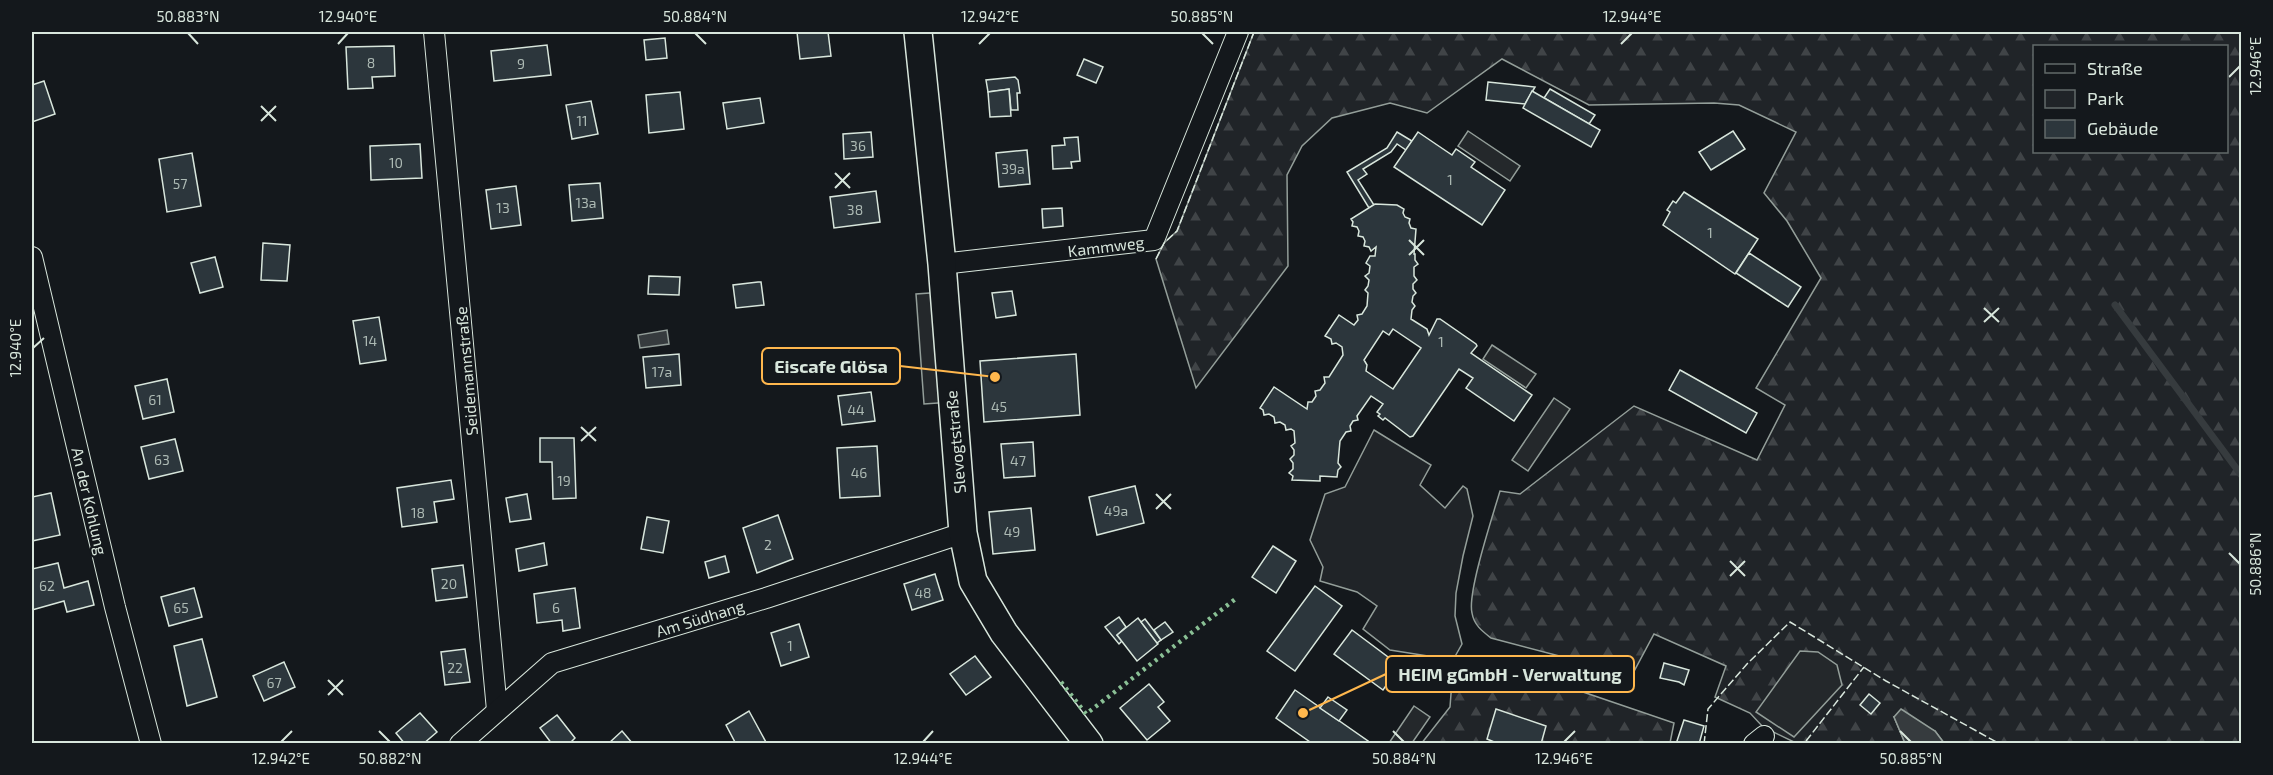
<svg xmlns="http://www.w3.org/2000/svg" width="2273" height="775" font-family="'Exo 2',sans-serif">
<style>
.forest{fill:url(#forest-firs);stroke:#939e99;stroke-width:1.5;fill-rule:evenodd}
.park{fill:#202428;stroke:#939e99;stroke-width:1.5}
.parking{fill:#24282b;stroke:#939e99;stroke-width:1.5}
.water{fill:#363b3e;stroke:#939e99;stroke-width:1.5}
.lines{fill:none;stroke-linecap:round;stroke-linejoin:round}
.stream{stroke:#363b3e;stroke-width:7}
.building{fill:#2c363c;stroke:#d8e6dc;stroke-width:1.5;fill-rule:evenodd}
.street-casing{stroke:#d8e6dc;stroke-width:22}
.secondary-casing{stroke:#d8e6dc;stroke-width:30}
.street{stroke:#14181c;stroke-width:20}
.secondary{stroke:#14181c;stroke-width:27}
.hedge{stroke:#8ac095;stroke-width:4.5;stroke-dasharray:3 4.5;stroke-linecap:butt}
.fence{stroke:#d8e6dc;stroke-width:1.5;stroke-dasharray:8 3;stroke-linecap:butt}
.ticks{fill:none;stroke:#d8e6dc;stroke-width:2}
.labels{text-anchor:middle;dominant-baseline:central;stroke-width:4.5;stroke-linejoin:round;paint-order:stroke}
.number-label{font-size:14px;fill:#adbab4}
.street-label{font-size:16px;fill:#d8e6dc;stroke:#14181c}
.leader{fill:none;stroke:#ffb74d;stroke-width:2}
.callout-dot{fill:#ffb74d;stroke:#14181c;stroke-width:2}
.callout{fill:#14181c;stroke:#ffb74d;stroke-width:2}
.callout-label{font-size:18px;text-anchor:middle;font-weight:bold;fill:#d8e6dc}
.neatline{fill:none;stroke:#d8e6dc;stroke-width:2}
.ticks-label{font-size:15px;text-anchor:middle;fill:#d8e6dc}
</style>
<defs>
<pattern id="forest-firs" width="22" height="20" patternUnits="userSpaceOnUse" patternTransform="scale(1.5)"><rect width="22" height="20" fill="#202428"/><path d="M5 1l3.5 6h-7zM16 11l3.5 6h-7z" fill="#404447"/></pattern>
</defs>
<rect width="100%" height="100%" fill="#14181c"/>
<g class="forest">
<path d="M1254,32H2241V743H1944L1935,731L1894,717L1905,743H1796L1763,727L1750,713L1715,697L1726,666L1654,634L1632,675L1491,638C1482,631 1474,625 1472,613C1467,593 1493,515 1500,491L1520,494L1634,406L1757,460L1785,405L1756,388L1821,278L1787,221L1764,193L1796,132L1739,105L1714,103L1589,105L1502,59L1427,113L1390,103L1332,118L1302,146L1287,175L1288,266L1196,388L1156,259L1164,243L1177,231ZM2034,46H2226V152H2034Z"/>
<polygon points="1495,662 1674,723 1670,743 1421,744 1450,707 1452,681 1473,668"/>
</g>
<polygon class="park" points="1374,430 1431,465 1420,485 1445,508 1463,486 1467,489 1473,516 1463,556 1456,593 1455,616 1462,644 1453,660 1390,650 1363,629 1377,606 1357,592 1320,581 1323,567 1310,540 1325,494 1345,487"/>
<g class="parking">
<polygon points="1468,131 1520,166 1510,181 1458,146"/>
<polygon points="944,292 952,402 924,404 916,294"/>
<polygon points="1492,345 1536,374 1526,388 1483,359"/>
<polygon points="1554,398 1570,409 1528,471 1512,460"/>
<polygon points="1800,651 1818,652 1837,665 1842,685 1794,737 1756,712"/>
<polygon points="1414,706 1430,717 1412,743 1389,743"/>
</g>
<g class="water">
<polygon points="667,330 669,344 640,348 638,335"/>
<polygon points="1901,709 1935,731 1944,743 1905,743 1894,717"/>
</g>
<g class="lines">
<polyline class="stream" points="2115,305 2242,476"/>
</g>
<g class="building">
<polygon points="797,32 828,32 831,56 800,59"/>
<polygon points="665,38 667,58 646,60 644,40"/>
<polygon points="547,45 551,75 494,81 491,51"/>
<polygon points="394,46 395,76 372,77 373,88 348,89 346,47"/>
<polygon points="1084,59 1103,67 1096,83 1077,75"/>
<polygon points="1015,77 1018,80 1020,93 1017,93 1018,110 1011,110 1009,89 988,92 986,80"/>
<polygon points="44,81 55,114 32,122 32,85"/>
<polygon points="1488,82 1535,87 1525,104 1486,100"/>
<polygon points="1009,89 1011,116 990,117 988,92"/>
<polygon points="1550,89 1595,115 1589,124 1544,98"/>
<polygon points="1532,91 1600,130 1591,147 1523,108"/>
<polygon points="680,92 684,129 649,133 646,95"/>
<polygon points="760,98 764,123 727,129 723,103"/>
<polygon points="591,101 598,134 572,139 566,105"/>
<polygon points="1733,131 1745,149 1711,170 1699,152"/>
<polygon points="871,132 873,157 844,159 843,134"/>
<polygon points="1397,132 1412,141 1406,150 1397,144 1391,152 1363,169 1367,174 1358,180 1374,205 1369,208 1347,172 1387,148"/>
<polygon points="1418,132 1452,155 1456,149 1475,162 1471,167 1505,190 1482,225 1394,167"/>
<polygon points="1078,137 1080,161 1071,162 1072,168 1053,169 1052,146 1065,145 1064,138"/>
<polygon points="420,144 422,178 371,180 370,146"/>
<polygon points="1027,150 1030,184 999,187 996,153"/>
<polygon points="192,153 201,206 167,212 159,159"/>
<polygon points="600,183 603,218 572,221 569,185"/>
<polygon points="516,186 521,225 491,229 486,190"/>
<polygon points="876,191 880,222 834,228 830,197"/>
<polygon points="1684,192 1758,239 1735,274 1663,225 1670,212 1667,210 1673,201 1676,203"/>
<path d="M1375,204L1397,205L1404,209L1403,213L1405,217L1410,219L1409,223L1411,228L1416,229L1414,254H1415V260L1418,264L1414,267V276L1417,280L1413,284V289L1416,293L1413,296L1412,302L1415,306L1412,310L1411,319L1427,329L1429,335L1437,319H1440L1476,344L1477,346L1471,353L1532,395L1514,421L1466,388L1473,378L1459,369L1413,436L1410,437L1385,418L1383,420L1378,416L1380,414L1377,412L1383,404L1371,396L1357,416L1358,420L1353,421L1350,426L1351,431L1346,432L1340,441L1338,463L1341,467L1338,470L1337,477L1320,476V481L1292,480L1293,476L1289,473L1293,469V463L1290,459L1294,455V450L1291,446L1295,443L1294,431L1291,429L1286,430L1285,425L1280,422L1275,423L1274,417L1269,414L1264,415L1263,410L1260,408L1274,387L1307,409L1308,402H1312L1316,396L1315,391L1320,390L1325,383L1324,377H1329L1343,355L1342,347L1336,343L1332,344L1331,339L1325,336L1339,315L1354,325L1358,320L1357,315L1362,314L1367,306L1368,293L1365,290L1368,286L1369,280L1365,276L1369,273L1370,266L1366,263L1370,256H1375L1376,247L1371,251L1369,247L1364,246L1365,241L1363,237L1358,236L1359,231L1357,227L1352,226L1353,222L1351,219ZM1393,329L1421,348L1393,389L1366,371L1367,365L1364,360L1383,331L1389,335Z"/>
<polygon points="1062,208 1063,226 1043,228 1042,209"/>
<polygon points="263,243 290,245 287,281 261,280"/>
<polygon points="1749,253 1801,287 1788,307 1736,273"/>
<polygon points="215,257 223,287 200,293 191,263"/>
<polygon points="649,276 680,277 679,295 648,294"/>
<polygon points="758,282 761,282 764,305 736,308 733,285"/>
<polygon points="1012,291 1016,315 996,318 992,293"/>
<polygon points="379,317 386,360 360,364 353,321"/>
<polygon points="679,354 681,385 646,388 643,357"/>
<polygon points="1076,354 1080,415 984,422 980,361"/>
<polygon points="1680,370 1757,413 1746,433 1669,390"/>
<polygon points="167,379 174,412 143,419 135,386"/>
<polygon points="871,392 875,421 842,425 838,396"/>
<polygon points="540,438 574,438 576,498 553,499 552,462 540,462"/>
<polygon points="175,439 183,471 149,479 141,447"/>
<polygon points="1033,442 1035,476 1004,478 1001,444"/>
<polygon points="877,446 880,496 840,498 837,448"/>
<polygon points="451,480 454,499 434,502 437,522 402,527 397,488"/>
<polygon points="1135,486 1144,523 1097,535 1089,497"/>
<polygon points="51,493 60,535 32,541 32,497"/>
<polygon points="527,494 531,519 510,522 506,498"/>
<polygon points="1031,508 1035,550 993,554 989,512"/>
<polygon points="778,515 793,559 757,573 743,528"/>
<polygon points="647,517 669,521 663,553 641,549"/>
<polygon points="544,543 547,565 519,571 516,549"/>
<polygon points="1273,546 1296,561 1276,593 1252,577"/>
<polygon points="725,556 729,572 709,578 705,562"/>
<polygon points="58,563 64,588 88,581 94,605 67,612 64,601 32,610 32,569"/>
<polygon points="463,565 467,597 436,601 432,569"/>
<polygon points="935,574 943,600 912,610 904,584"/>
<polygon points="1315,586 1342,606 1295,671 1267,651"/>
<polygon points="194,588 202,617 169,626 161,597"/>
<polygon points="575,588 580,628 563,631 562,620 537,623 534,594"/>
<polygon points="1119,617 1126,627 1117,635 1122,641 1119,644 1105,627"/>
<polygon points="1138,618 1158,644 1137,661 1117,635"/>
<polygon points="1145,619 1161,640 1157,643 1141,622"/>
<polygon points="1165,622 1173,632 1161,640 1154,630"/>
<polygon points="799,624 809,657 781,666 771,633"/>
<polygon points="1352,630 1400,666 1383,690 1334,654"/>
<polygon points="202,639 217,697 187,706 174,646"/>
<polygon points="465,649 470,682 445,685 441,652"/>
<polygon points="975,656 991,677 966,695 950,674"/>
<polygon points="284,662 295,687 264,701 253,676"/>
<polygon points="1664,663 1689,670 1684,685 1679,682 1660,678"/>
<polygon points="1149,684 1164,702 1158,707 1170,721 1147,740 1120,708"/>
<polygon points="1295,690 1368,741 1366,744 1313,744 1276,718"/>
<polygon points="1869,694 1880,703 1871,714 1860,705"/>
<polygon points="1328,697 1347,710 1339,721 1320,708"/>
<polygon points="1496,709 1546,726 1541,744 1499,744 1487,739"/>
<polygon points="749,711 767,744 736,744 726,725"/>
<polygon points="420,713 437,732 423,744 405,744 396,733"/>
<polygon points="557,715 575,738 569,744 552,744 540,728"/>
<polygon points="1684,720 1704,726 1699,744 1676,744"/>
<polygon points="622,731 633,744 608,744"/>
</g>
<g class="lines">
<defs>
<g id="street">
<polyline points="434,32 497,710"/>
<polyline points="32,257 115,607 151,744"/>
<polyline points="942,264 1154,240 1238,32"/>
<polyline points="460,744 552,663 766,598 963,533"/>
<polyline points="1754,744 1764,736"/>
</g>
<polyline id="secondary" points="918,32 942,264 963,533 973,581 1004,633 1089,744"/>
</defs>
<use href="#street" class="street-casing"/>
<use href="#secondary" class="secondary-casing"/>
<use href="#street" class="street"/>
<use href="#secondary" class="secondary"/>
<polyline class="hedge" points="1061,682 1086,714 1238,597"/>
<g class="fence">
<polyline points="1156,259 1164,243 1177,231 1254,32"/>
<polyline points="1806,741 1864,667"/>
<polyline points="1704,744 1708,709 1747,664 1790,622 1886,681 2000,744"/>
</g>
</g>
<path class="ticks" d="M188,33L198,44M695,33L706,44M1202,33L1213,44M338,44L348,33M979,44L990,33M1621,44L1632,33M2229,77L2240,66M261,106L276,121M261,121L276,106M835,173L850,188M835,188L850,173M1409,240L1424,255M1409,255L1424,240M1984,308L1999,322M1984,322L1999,308M33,348L44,338M581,427L596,441M581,441L596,427M1156,494L1171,509M1156,509L1171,494M2229,553L2240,564M1730,561L1745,576M1730,576L1745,561M328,680L343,695M328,695L343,680M379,731L390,742M1393,731L1404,742M1900,731L1911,742M281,742L292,731M923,742L933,731M1564,742L1575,731"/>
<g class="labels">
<g class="number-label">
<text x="371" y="62">8</text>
<text x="521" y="63">9</text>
<text x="582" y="120">11</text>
<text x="858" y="145">36</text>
<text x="396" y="162">10</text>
<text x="1013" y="168">39a</text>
<text x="1450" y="179">1</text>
<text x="180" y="183">57</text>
<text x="586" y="202">13a</text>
<text x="503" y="207">13</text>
<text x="855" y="209">38</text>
<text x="1710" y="232">1</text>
<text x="370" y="340">14</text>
<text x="1441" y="341">1</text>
<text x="662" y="371">17a</text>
<text x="155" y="399">61</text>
<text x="999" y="406">45</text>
<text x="856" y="409">44</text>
<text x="162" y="459">63</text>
<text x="1018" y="460">47</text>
<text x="859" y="472">46</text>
<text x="564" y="480">19</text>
<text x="1116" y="510">49a</text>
<text x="418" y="512">18</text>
<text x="1012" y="531">49</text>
<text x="768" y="544">2</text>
<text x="449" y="583">20</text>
<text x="47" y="585">62</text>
<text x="923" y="592">48</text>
<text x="181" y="607">65</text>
<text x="556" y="607">6</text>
<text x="790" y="645">1</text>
<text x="455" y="667">22</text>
<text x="274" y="682">67</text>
</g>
<g class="street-label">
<text transform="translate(1106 246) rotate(-7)">Kammweg</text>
<text transform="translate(466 371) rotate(-95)">Seidemannstraße</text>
<text transform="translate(955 442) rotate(-95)">Slevogtstraße</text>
<text transform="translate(90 501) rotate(77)">An der Kohlung</text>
<text transform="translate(700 618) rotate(-17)">Am Südhang</text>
</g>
</g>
<path class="leader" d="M995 377L900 366M1303 713L1386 674"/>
<g class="callout-dot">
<circle cx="995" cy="377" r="6"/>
<circle cx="1303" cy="713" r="6"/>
</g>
<g class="callout">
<rect x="762" y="348" width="138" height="36" rx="6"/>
<rect x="1386" y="656" width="248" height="36" rx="6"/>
</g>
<g class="callout-label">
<text x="831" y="373">Eiscafe Glösa</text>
<text x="1510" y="681">HEIM gGmbH - Verwaltung</text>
</g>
<rect width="2273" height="775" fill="none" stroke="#14181c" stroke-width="66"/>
<rect x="2033" y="45" width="195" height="108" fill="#14181c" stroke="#626a69" stroke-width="1.5"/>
<rect x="2045" y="64" width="30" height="9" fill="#14181c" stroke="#626a69" stroke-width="1.5"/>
<text x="2087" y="75" font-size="18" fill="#d8e6dc">Straße</text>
<rect x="2045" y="90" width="30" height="18" fill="#202428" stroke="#626a69" stroke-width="1.5"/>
<text x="2087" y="105" font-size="18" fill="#d8e6dc">Park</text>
<rect x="2045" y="120" width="30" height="18" fill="#2c363c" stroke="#626a69" stroke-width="1.5"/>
<text x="2087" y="135" font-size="18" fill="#d8e6dc">Gebäude</text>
<rect x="33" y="33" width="2207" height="709" class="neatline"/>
<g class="ticks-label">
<text x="188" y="22">50.883°N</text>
<text x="348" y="22">12.940°E</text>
<text x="695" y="22">50.884°N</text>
<text x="990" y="22">12.942°E</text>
<text x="1202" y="22">50.885°N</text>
<text x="1632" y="22">12.944°E</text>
<text transform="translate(2256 66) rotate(-90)" y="5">12.946°E</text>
<text transform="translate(16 348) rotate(-90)" y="5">12.940°E</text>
<text transform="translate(2256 564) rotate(-90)" y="5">50.886°N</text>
<text x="281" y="764">12.942°E</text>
<text x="390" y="764">50.882°N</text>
<text x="923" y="764">12.944°E</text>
<text x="1404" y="764">50.884°N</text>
<text x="1564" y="764">12.946°E</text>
<text x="1911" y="764">50.885°N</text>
</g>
</svg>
